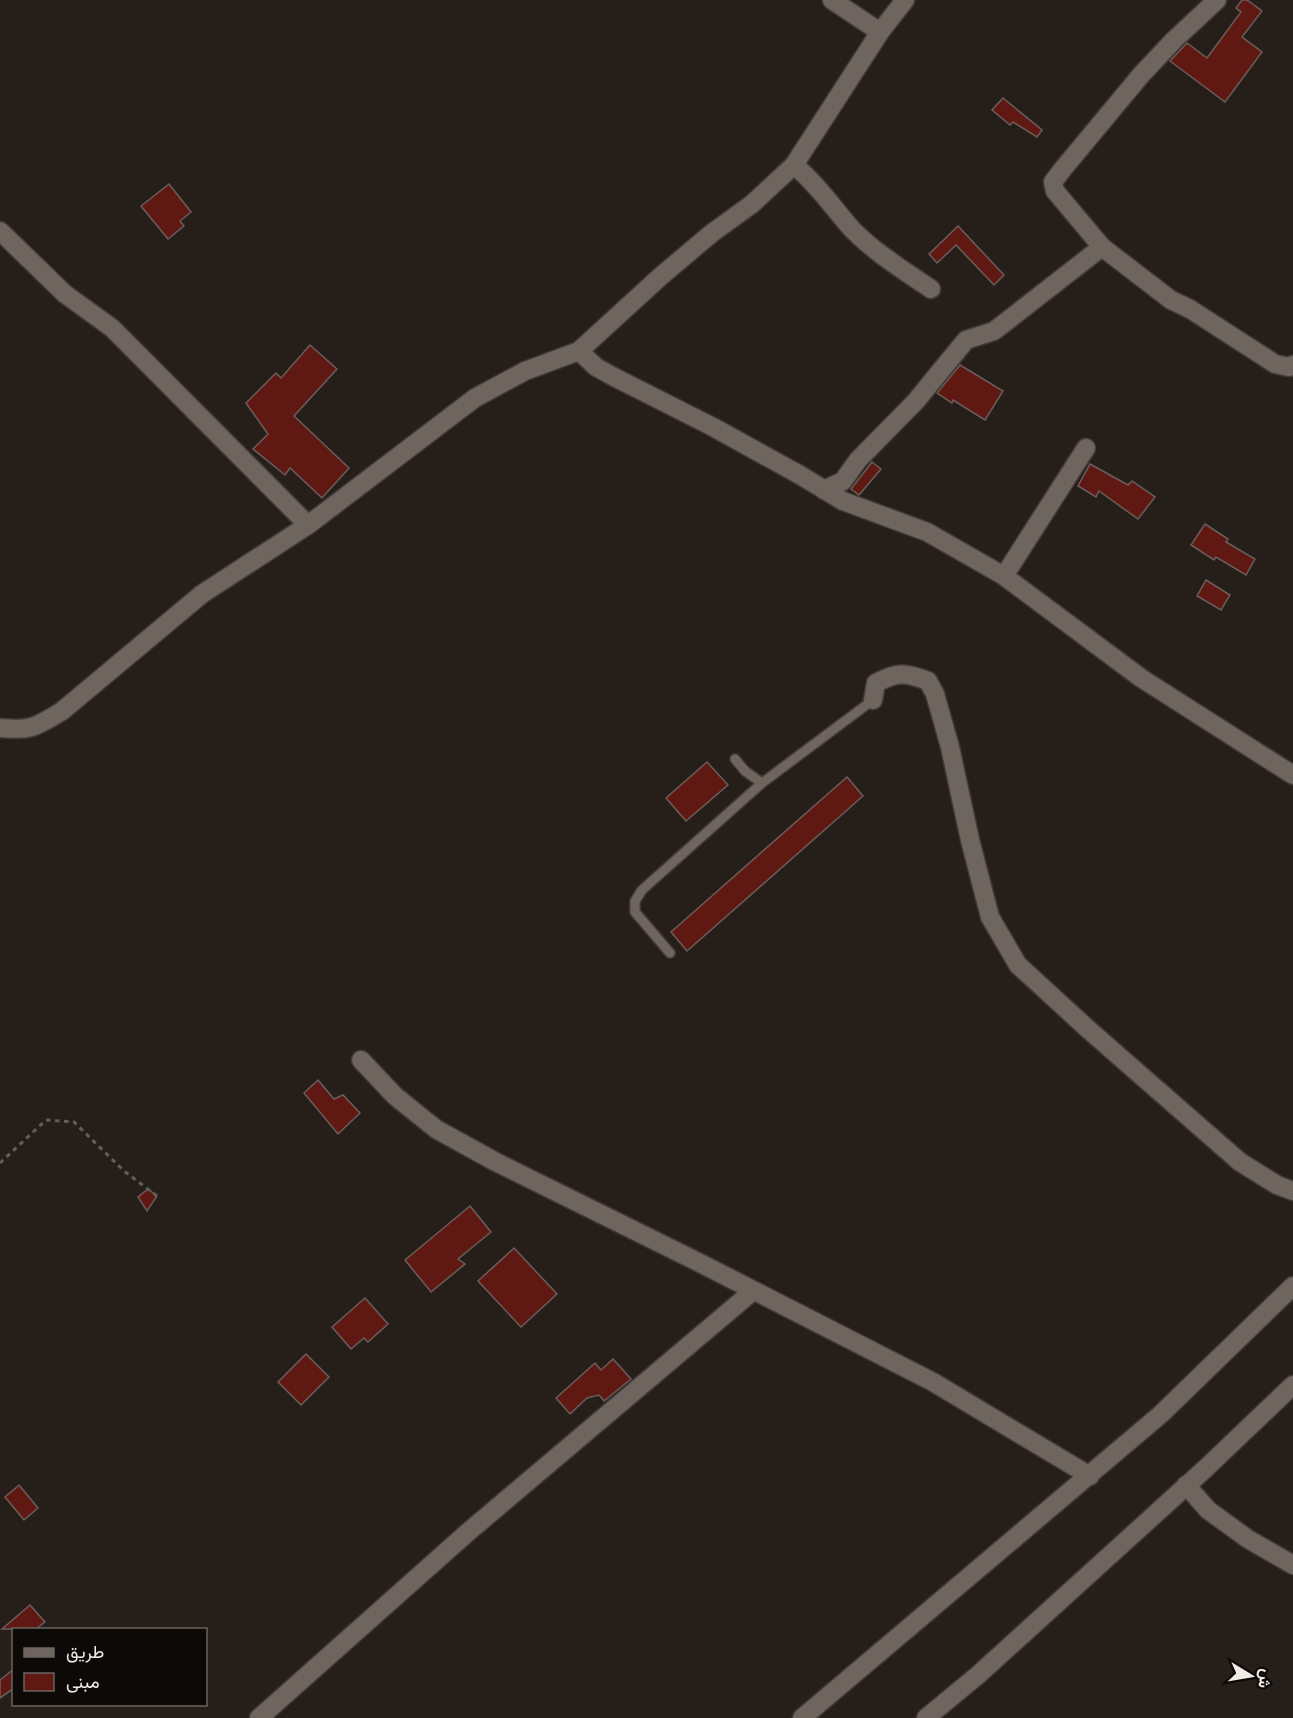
<svg xmlns="http://www.w3.org/2000/svg" width="1293" height="1718" font-family="Overpass,Vazirmatn,sans-serif">
<style>
.building{fill:#601912;stroke:#6a5e5d;stroke-width:1.5}
.lines{fill:none;stroke-linecap:round;stroke-linejoin:round}
.lane-casing{stroke:#413a37;stroke-width:12}
.street-casing{stroke:#413a37;stroke-width:21}
.path{stroke:#645e59;stroke-width:3;stroke-dasharray:4.5 4.5;stroke-linecap:butt}
.lane{stroke:#6e655e;stroke-width:9}
.street{stroke:#6e655e;stroke-width:18}
</style>
<rect width="100%" height="100%" fill="#261f19"/>
<g class="building">
<polygon points="1242,0 1247,0 1262,11 1242,37 1262,52 1225,102 1170,61 1187,43 1207,58 1241,12 1236,8"/>
<polygon points="1003,98 1042,130 1037,137 1013,122 1010,125 992,110"/>
<polygon points="169,184 191,212 180,221 184,226 168,239 141,206"/>
<polygon points="958,226 1004,275 994,285 956,245 937,263 929,254"/>
<polygon points="310,345 337,369 294,416 349,468 322,498 290,468 285,475 253,449 268,434 246,403 276,373 281,378"/>
<polygon points="960,365 1003,391 985,420 953,400 952,403 937,393"/>
<polygon points="872,462 881,469 859,495 851,489"/>
<polygon points="1090,464 1128,485 1132,481 1155,497 1138,519 1099,491 1096,497 1078,486"/>
<polygon points="1205,524 1228,539 1226,542 1255,559 1246,575 1216,557 1214,560 1191,545"/>
<polygon points="1206,580 1230,595 1221,610 1197,596"/>
<polygon points="707,762 728,785 686,821 666,798"/>
<polygon points="847,777 863,796 687,951 671,932"/>
<polygon points="318,1080 334,1099 343,1095 360,1113 338,1134 304,1093"/>
<polygon points="148,1189 157,1196 147,1211 138,1197"/>
<polygon points="470,1206 491,1232 458,1259 465,1264 431,1292 405,1260"/>
<polygon points="514,1248 557,1294 521,1327 478,1281"/>
<polygon points="365,1298 388,1324 368,1342 364,1338 351,1349 332,1327"/>
<polygon points="306,1354 329,1377 301,1405 278,1382"/>
<polygon points="613,1359 631,1379 604,1401 599,1395 587,1398 570,1414 556,1398 595,1363 601,1370"/>
<polygon points="19,1485 38,1508 24,1520 5,1497"/>
<polygon points="30,1605 45,1622 36,1629 2,1629"/>
<polygon points="14,1669 14,1688 0,1698 0,1680"/>
</g>
<g class="lines">
<defs>
<g id="lane">
<polyline points="735,759 745,771 762,783 873,700"/>
<polyline points="670,953 635,912 635,901 642,890 762,783"/>
</g>
<g id="street">
<polyline points="832,0 880,32"/>
<polyline points="1217,0 1174,40 1141,75 1062,170 1053,182 1055,191 1102,247 1171,300 1190,309 1275,364 1289,367 1293,365"/>
<path d="M794,165C816,183 832,206 850,227C871,250 906,272 931,289"/>
<polyline points="0,231 65,294 112,328 308,525"/>
<polyline points="579,351 596,367 614,377 713,427 800,475 843,501 927,532 1004,576 1141,678 1293,775"/>
<polyline points="824,490 843,481 858,460 916,401 966,340 994,331 1102,247"/>
<polyline points="1004,576 1086,448"/>
<path d="M873,700L876,683C897,672 905,672 928,681L935,694L950,747L970,840L990,917L1018,965L1089,1030L1240,1162L1277,1185L1293,1191"/>
<path d="M0,728C31,731 36,727 62,711L202,594L308,525L475,398L525,371L579,351L661,276L712,233L752,204L794,165L880,32L905,0"/>
<polyline points="361,1060 395,1096 436,1129 494,1161 698,1262 933,1382 1090,1476"/>
<polyline points="1186,1485 1208,1510 1248,1539 1293,1565"/>
<polyline points="259,1718 467,1533 753,1291"/>
<polyline points="802,1718 1160,1415 1293,1286"/>
<polyline points="926,1718 978,1675 1206,1468 1293,1385"/>
</g>
</defs>
<use href="#lane" class="lane-casing"/>
<use href="#street" class="street-casing"/>
<polyline class="path" points="0,1163 46,1120 74,1122 124,1171 157,1196"/>
<use href="#lane" class="lane"/>
<use href="#street" class="street"/>
</g>
<rect x="12" y="1628" width="195" height="78" fill="#0c0907" stroke="#686461" stroke-width="1.5"/>
<rect x="24" y="1648" width="30" height="9" fill="#6e655e" stroke="#686461" stroke-width="1.5"/>
<text x="66" y="1658" font-size="18" fill="#f2ece9">طريق</text>
<rect x="24" y="1673" width="30" height="18" fill="#601912" stroke="#686461" stroke-width="1.5"/>
<text x="66" y="1688" font-size="18" fill="#f2ece9">مبنى</text>
<g transform="translate(1251 1676) rotate(101)" stroke="#0c0907" stroke-width="4.5" paint-order="stroke">
<path d="M0-4.5L10 22L0 15L-10 22Z" fill="#f2ece9"/>
<text y="-9" font-size="16" font-weight="bold" text-anchor="middle" fill="#f2ece9">ش</text>
</g>
</svg>
